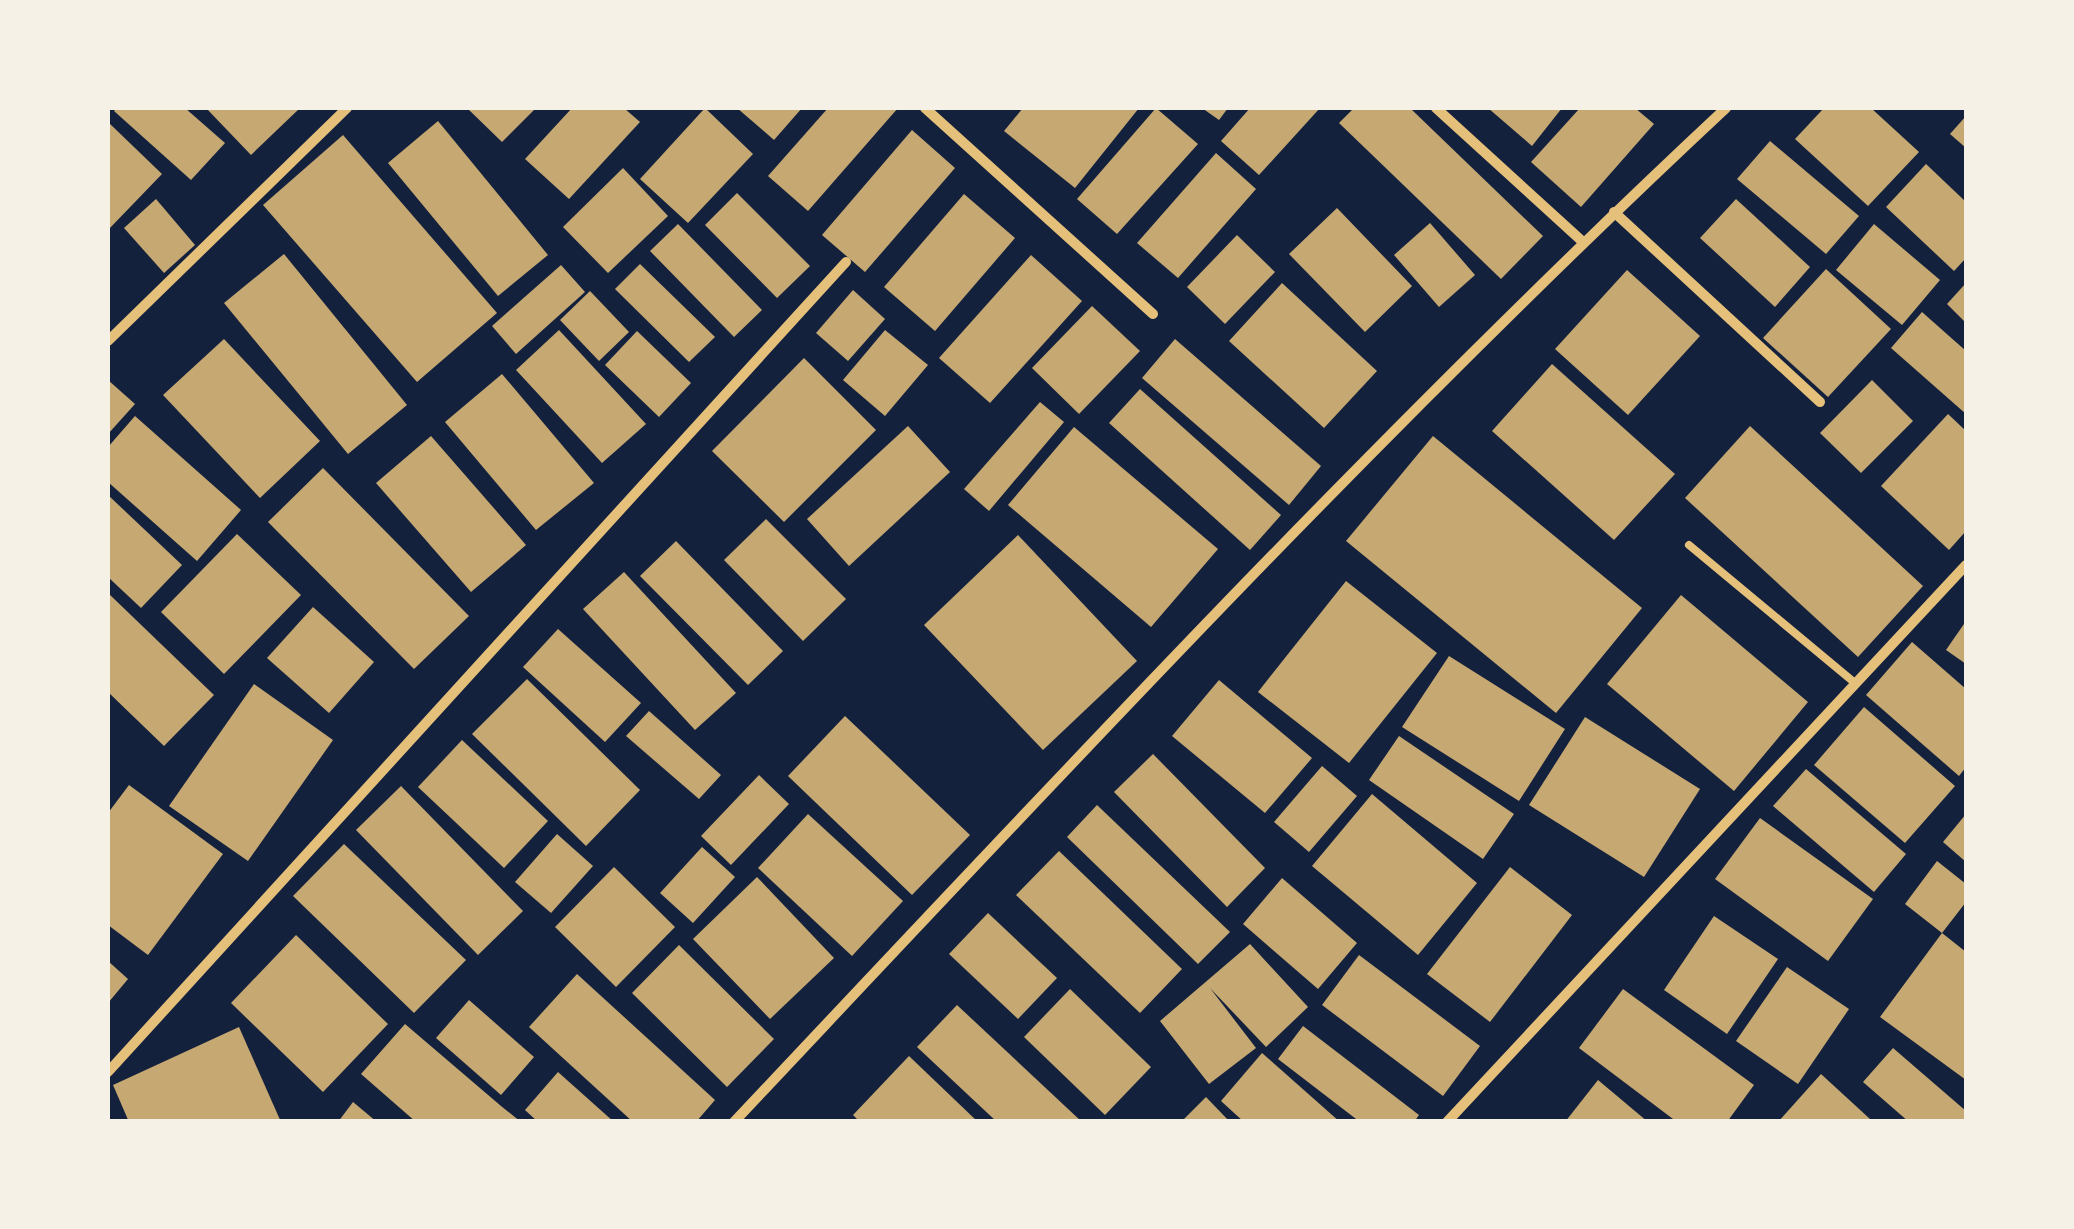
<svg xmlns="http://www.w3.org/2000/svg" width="2074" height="1229" font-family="'Noto Sans',sans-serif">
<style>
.building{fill:#c6a872}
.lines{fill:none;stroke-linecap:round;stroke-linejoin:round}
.service{stroke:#e5c07b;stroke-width:8}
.minor{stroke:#e5c07b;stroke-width:10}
</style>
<rect width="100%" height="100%" fill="#14213d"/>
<g class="building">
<polygon points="117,108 185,108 225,143 191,180 114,111"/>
<polygon points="206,108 300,108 251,155"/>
<polygon points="467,108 536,108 502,142"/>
<polygon points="572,108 624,108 640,122 569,199 525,159"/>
<polygon points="705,108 753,154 688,223 640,179"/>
<polygon points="737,108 802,108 774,140"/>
<polygon points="828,108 898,108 808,211 768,176"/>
<polygon points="1023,108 1139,108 1075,188 1004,131"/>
<polygon points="1156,108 1198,144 1117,234 1077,199"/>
<polygon points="1202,108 1228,108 1219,120"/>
<polygon points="1250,108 1320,108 1259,175 1221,141"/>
<polygon points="1354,108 1410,108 1543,236 1501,279 1339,123"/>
<polygon points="1488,108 1562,108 1532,146"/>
<polygon points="1580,108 1635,108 1654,124 1581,207 1531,162"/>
<polygon points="1824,108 1871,108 1919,152 1868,206 1795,139"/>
<polygon points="1966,116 1966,148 1950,134"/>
<polygon points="438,121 548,255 498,296 388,163"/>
<polygon points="108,122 162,174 108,230"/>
<polygon points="912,130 955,168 865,272 822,235"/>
<polygon points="343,135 497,313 417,382 263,205"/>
<polygon points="1770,141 1859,216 1826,254 1737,179"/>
<polygon points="1216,153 1256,189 1178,278 1137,243"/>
<polygon points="1926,164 1966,202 1966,258 1954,271 1886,207"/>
<polygon points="623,168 668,216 608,273 563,227"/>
<polygon points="737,193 810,266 777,298 705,225"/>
<polygon points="964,194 1015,238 935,331 884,287"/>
<polygon points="156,199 195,245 164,273 124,228"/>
<polygon points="1736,199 1810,267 1775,307 1700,238"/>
<polygon points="1337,208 1412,286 1365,332 1289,254"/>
<polygon points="1430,223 1475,275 1439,307 1394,255"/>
<polygon points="678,224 762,310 734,337 650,251"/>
<polygon points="1874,224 1940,280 1902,325 1836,270"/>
<polygon points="1237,235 1275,272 1225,324 1187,287"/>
<polygon points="284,254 407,405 348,454 224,303"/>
<polygon points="1031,255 1082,301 990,403 939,358"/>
<polygon points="640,264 715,337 689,362 615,289"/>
<polygon points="561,265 585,292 516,354 492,326"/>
<polygon points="1826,269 1891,329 1828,397 1763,338"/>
<polygon points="1627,270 1700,336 1628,415 1555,349"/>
<polygon points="1282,283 1377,371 1324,428 1229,341"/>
<polygon points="1966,283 1966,323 1947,304"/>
<polygon points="853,290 885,319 848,361 816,333"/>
<polygon points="590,291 629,332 599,361 560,320"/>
<polygon points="1092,306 1140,351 1079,414 1032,368"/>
<polygon points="1922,312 1966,351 1966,414 1891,348"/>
<polygon points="559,330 646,424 602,463 516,370"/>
<polygon points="885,330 928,365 885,416 843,380"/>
<polygon points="637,331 691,383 659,417 605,365"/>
<polygon points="224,339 320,441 260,498 163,395"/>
<polygon points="1175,339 1321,466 1289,505 1142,378"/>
<polygon points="804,358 876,430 784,522 712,451"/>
<polygon points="1552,364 1675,474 1614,540 1492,431"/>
<polygon points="502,374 594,483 536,530 445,422"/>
<polygon points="108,380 135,404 108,434"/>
<polygon points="1872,380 1913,421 1861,473 1820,433"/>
<polygon points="1140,389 1281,515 1250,550 1109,423"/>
<polygon points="1040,402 1064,422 989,511 964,489"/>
<polygon points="1948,414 1966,431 1966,531 1949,550 1881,486"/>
<polygon points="135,416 241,510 197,561 108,482 108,447"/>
<polygon points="908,426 950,472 849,566 807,519"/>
<polygon points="1750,426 1923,586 1858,657 1685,498"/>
<polygon points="1074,427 1218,549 1151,627 1008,505"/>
<polygon points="431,436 526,545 471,592 376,483"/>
<polygon points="1433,436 1642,608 1556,713 1346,541"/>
<polygon points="323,468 469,616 414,669 268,522"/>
<polygon points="108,495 182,565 141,608 108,577"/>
<polygon points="766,519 846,599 803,641 724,560"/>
<polygon points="237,534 301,595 224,674 161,612"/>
<polygon points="1018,535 1137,661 1043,750 924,625"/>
<polygon points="676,541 783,651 748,685 640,576"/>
<polygon points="624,572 736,693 695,730 583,609"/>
<polygon points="1346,581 1437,653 1349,763 1258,692"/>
<polygon points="108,593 214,695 164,746 108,692"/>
<polygon points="1681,595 1808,702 1734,791 1607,684"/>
<polygon points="313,607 374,662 329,713 267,658"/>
<polygon points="1966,621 1966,664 1946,650"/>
<polygon points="558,629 641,703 605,742 523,667"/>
<polygon points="1912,642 1966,689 1966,767 1959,776 1866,695"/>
<polygon points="1449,656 1565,729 1519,801 1402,727"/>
<polygon points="527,679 640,790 586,846 472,734"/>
<polygon points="1219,680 1312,758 1265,813 1172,736"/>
<polygon points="254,684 333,740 248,861 169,806"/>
<polygon points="1864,707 1955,786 1905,843 1814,765"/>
<polygon points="649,711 721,775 699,799 626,736"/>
<polygon points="845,716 970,835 912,895 788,776"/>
<polygon points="1585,717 1700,789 1644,877 1529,805"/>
<polygon points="1399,736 1514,814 1483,859 1369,780"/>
<polygon points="462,740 548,821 504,868 418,787"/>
<polygon points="1153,754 1265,868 1227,907 1114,792"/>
<polygon points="1322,766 1357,796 1309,852 1274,822"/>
<polygon points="1806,769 1906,854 1874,892 1773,806"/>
<polygon points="759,775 789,804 731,865 701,836"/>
<polygon points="129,785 223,854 148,955 108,925 108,813"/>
<polygon points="401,786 523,911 478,955 356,830"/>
<polygon points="1372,794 1477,883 1418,955 1312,866"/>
<polygon points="1097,805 1230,932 1198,964 1067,837"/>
<polygon points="808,814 903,901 852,956 758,868"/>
<polygon points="1966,814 1966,862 1943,842"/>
<polygon points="1760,818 1873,899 1828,961 1715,879"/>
<polygon points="557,834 593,866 551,913 515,882"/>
<polygon points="344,844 466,960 414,1013 293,896"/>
<polygon points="702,847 735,877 693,923 660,893"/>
<polygon points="1059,851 1182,969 1140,1013 1016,895"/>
<polygon points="1937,861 1966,884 1966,902 1942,933 1966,952 1966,1080 1880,1017 1942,933 1905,904"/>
<polygon points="614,867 675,927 616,987 555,927"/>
<polygon points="1510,867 1572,915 1490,1022 1427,974"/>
<polygon points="757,877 834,958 770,1019 693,939"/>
<polygon points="1282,878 1357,943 1318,989 1243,924"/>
<polygon points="988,913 1057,978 1018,1019 949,954"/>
<polygon points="1714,916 1778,959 1727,1034 1664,990"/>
<polygon points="296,935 388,1024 323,1092 231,1003"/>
<polygon points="1250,944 1308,1007 1266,1047 1210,988 1256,1048 1209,1084 1160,1021"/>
<polygon points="679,945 774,1039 727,1087 632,993"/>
<polygon points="1359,955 1480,1046 1443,1096 1322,1005"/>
<polygon points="108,961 128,979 108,1003"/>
<polygon points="1787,967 1849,1009 1798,1084 1736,1041"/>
<polygon points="577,974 715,1100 696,1122 633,1122 529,1027"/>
<polygon points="1070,989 1151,1067 1105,1115 1024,1037"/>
<polygon points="1623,989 1754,1085 1727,1122 1677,1122 1579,1048"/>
<polygon points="469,1000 534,1057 501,1095 436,1038"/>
<polygon points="957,1005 1082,1122 997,1122 917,1047"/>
<polygon points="405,1024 501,1106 521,1122 416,1122 361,1074"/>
<polygon points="1303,1026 1419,1115 1414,1122 1360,1122 1278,1059"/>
<polygon points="239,1027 281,1122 129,1122 113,1085"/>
<polygon points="1893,1048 1966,1111 1966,1122 1909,1122 1863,1082"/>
<polygon points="1262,1053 1340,1122 1244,1122 1221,1101"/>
<polygon points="909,1056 978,1122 860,1122 853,1115"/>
<polygon points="558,1072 614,1122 538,1122 525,1110"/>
<polygon points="1821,1074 1870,1119 1868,1122 1778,1122"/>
<polygon points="1598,1080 1648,1122 1565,1122"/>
<polygon points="1206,1097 1230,1122 1181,1122"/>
<polygon points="353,1102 377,1122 338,1122"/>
</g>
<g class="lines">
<polyline class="service" points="1689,545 1855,683"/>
<g class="minor">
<polyline points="925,108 1153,314"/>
<polyline points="1436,108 1583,242"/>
<polyline points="1614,212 1820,402"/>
<polyline points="108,341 347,108"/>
<polyline points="108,1072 846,262"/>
<path d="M734,1122C1058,778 1381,430 1726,108"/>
<polyline points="1447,1122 1966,565"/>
</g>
</g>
<rect width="2074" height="1229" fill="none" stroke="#f6f1e7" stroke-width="220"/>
</svg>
